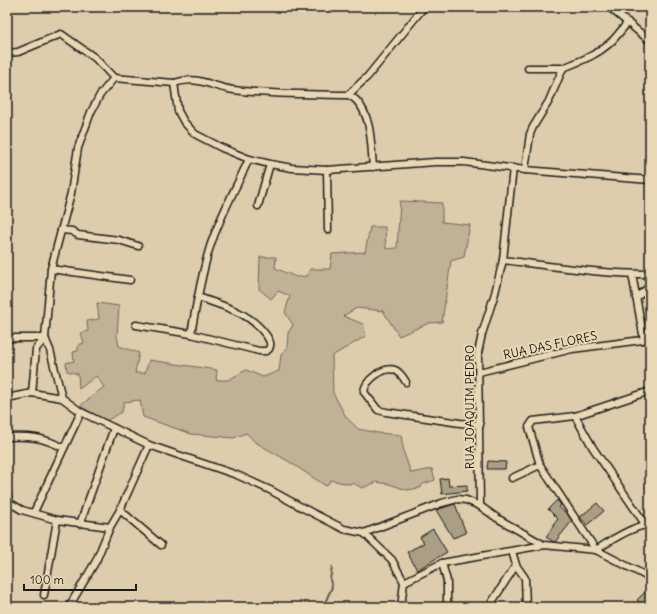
<svg xmlns="http://www.w3.org/2000/svg" width="657" height="614" font-family="Delius,sans-serif">
<style>
.green{fill:#c0b296;stroke:#6e6759}
.lines{fill:none;stroke-linecap:round;stroke-linejoin:round}
.stream{stroke:#655f52;stroke-width:2}
.building{fill:#aa9e85;stroke:#1c1c1c}
.street-casing{stroke:#1c1c1c;stroke-width:9}
.street{stroke:#e9d8b5;stroke-width:6}
.labels{text-anchor:middle;dominant-baseline:central;stroke-width:4;stroke-linejoin:round;paint-order:stroke}
.street-label{font-size:12px;fill:#1c1c1c;stroke:#e9d8b5}
</style>
<rect width="100%" height="100%" fill="#ddcdac"/>
<filter id="ink" filterUnits="userSpaceOnUse"><feTurbulence type="fractalNoise" baseFrequency=".025" numOctaves="2"/><feDisplacementMap in="SourceGraphic" scale="8" xChannelSelector="R" yChannelSelector="G"/><feConvolveMatrix kernelMatrix="1 2 1 2 8 2 1 2 1" color-interpolation-filters="sRGB"/></filter>
<g filter="url(#ink)">
<polygon class="green" points="400,201 442,203 442,222 470,225 464,257 451,261 442,322 429,323 399,336 383,311 357,308 343,316 363,324 366,336 332,356 333,393 346,417 358,429 378,433 401,435 404,453 411,473 432,469 435,480 423,484 420,488 407,490 389,484 377,482 362,488 353,483 348,484 331,480 326,486 288,461 255,442 246,433 234,438 191,434 143,417 140,400 124,402 122,412 106,421 80,406 104,387 96,376 79,389 78,374 67,371 66,363 74,361 73,352 78,351 78,345 84,343 81,333 88,331 87,321 99,319 97,303 119,306 117,336 119,346 139,353 135,373 145,373 149,360 217,370 216,380 228,380 246,370 263,377 279,371 281,355 287,348 288,333 293,325 285,312 290,296 278,291 271,299 259,289 260,257 276,257 275,268 296,277 307,276 310,269 330,269 332,254 365,252 370,227 385,227 386,249 397,248"/>
<g class="lines">
<polyline class="stream" points="323,607 332,587 330,580 332,567"/>
</g>
<g class="building">
<polygon points="488,461 506,462 505,469 487,469"/>
<polygon points="448,478 449,486 467,485 467,491 442,494 440,479"/>
<polygon points="557,500 561,505 559,507 568,515 572,521 555,542 552,541 546,537 554,525 553,525 558,519 548,509"/>
<polygon points="597,503 604,511 587,525 580,517"/>
<polygon points="455,504 466,533 453,538 436,510"/>
<polygon points="433,529 447,552 417,570 407,552 424,543 420,537"/>
<polygon points="650,587 650,600 643,606 637,600"/>
</g>
<g class="lines">
<defs>
<g id="street">
<polyline points="609,7 650,41"/>
<path d="M7,53L18,52L61,34L95,58L114,78L174,83C200,75 210,87 234,90C272,95 310,94 348,95C351,96 354,98 356,100C372,116 371,146 373,167"/>
<polyline points="528,68 563,68"/>
<polyline points="174,83 178,111 184,122 195,134 222,148 249,159 270,164 292,168 327,170 435,162 464,162 525,170 650,180"/>
<polyline points="348,95 368,76 424,7"/>
<polyline points="327,170 328,230"/>
<path d="M525,170L530,134L533,127L549,101L563,68C580,61 598,55 612,41C618,35 623,28 628,22"/>
<polyline points="258,206 270,164"/>
<polyline points="61,230 72,231 78,235 119,240 138,246"/>
<path d="M503,260C551,266 601,274 650,274"/>
<polyline points="51,269 130,280"/>
<polyline points="632,274 644,340"/>
<polyline points="636,298 650,286"/>
<path d="M136,325L191,334L259,351H266L269,349C272,343 269,340 266,335C248,311 225,307 198,297"/>
<path d="M191,334C196,306 201,277 209,250C218,220 236,188 249,159"/>
<polyline points="7,338 45,338"/>
<polyline points="479,372 572,349 650,339"/>
<path d="M406,382C403,377 400,372 395,370C384,366 365,380 364,392L378,410L386,412L460,423L480,425"/>
<path d="M650,391L575,416L533,421L529,427L540,465L596,550C608,542 635,524 650,525"/>
<polyline points="32,393 36,349 45,338"/>
<polyline points="7,398 32,393 62,398 81,412 149,445 237,475 270,490 303,508 344,529 364,533"/>
<polyline points="62,398 50,350 45,338 51,269 71,193 78,148 91,112 100,95 114,78"/>
<polyline points="575,416 593,448 645,524"/>
<path d="M7,437C31,436 42,437 64,448"/>
<polyline points="512,478 540,465"/>
<polyline points="7,492 8,498 10,503 22,510 57,520 110,527"/>
<polyline points="480,506 478,353 482,334 495,293 503,260 513,168"/>
<polyline points="120,510 161,545"/>
<polyline points="34,512 81,412"/>
<polyline points="80,524 114,428"/>
<polyline points="364,533 442,503 457,499 466,500 480,506 497,518 544,545"/>
<polyline points="364,533 392,560 404,582 401,607"/>
<polyline points="512,551 516,565 525,578 526,607"/>
<polyline points="442,563 447,581 447,607"/>
<polyline points="404,582 442,563 544,545 596,550 650,578"/>
<polyline points="44,595 57,520"/>
<polyline points="70,605 96,561 110,527 120,510 149,445"/>
<polyline points="490,607 492,602 516,565"/>
</g>
</defs>
<use href="#street" class="street-casing"/>
<use href="#street" class="street"/>
</g>
</g>
<g class="labels">
<g class="street-label">
<text transform="translate(550 345) rotate(-12)">RUA DAS FLORES</text>
<text transform="translate(469 407) rotate(-90)">RUA JOAQUIM PEDRO</text>
</g>
</g>
<rect width="657" height="614" fill="none" stroke="#e9d8b5" stroke-width="24"/>
<rect x="12" y="12" width="633" height="590" fill="none" stroke="#1c1c1c" stroke-width="1.5" filter="url(#ink)"/>
<path d="M24 584v6h112v-6" fill="none" stroke="#1c1c1c" stroke-width="2"/>
<text x="30" y="584" font-size="12" fill="#1c1c1c" stroke="#e9d8b5" stroke-width="3" paint-order="stroke">100 m</text>
</svg>
